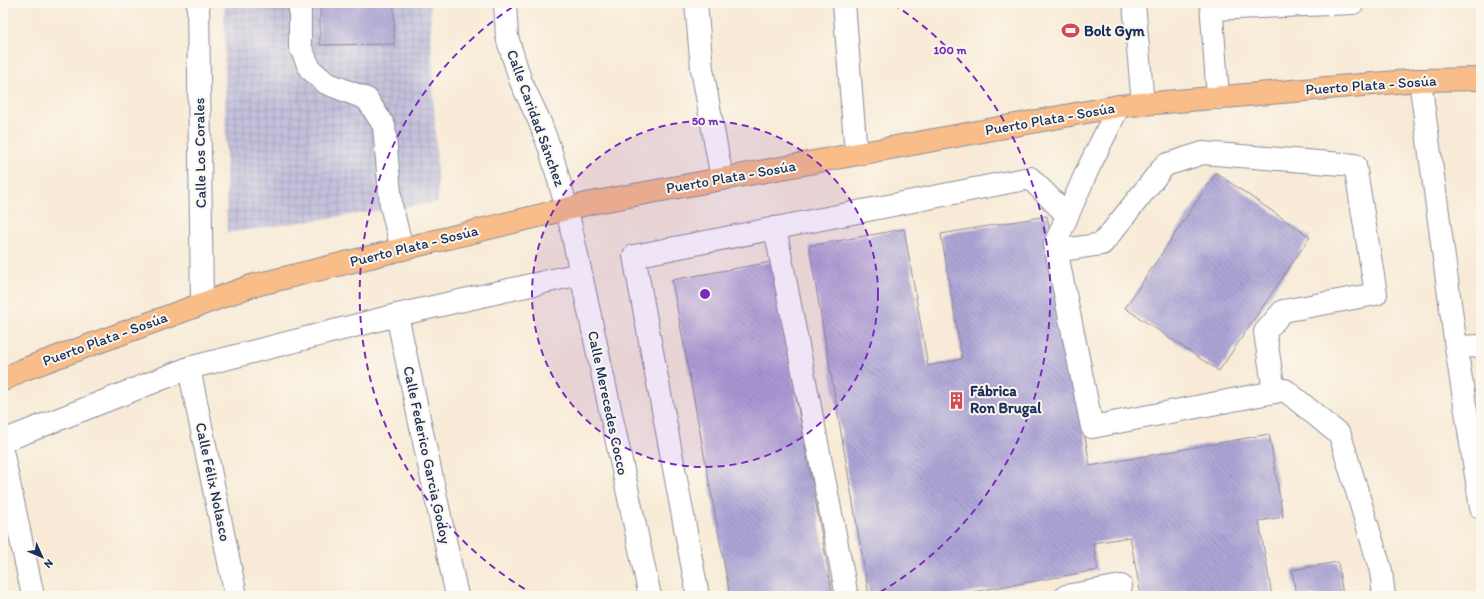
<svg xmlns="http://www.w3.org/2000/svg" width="1484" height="599" font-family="Itim,sans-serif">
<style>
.industrial{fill:url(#industrial-grid)}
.building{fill:url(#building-back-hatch)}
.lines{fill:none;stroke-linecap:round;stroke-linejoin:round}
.minor-casing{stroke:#8a8c9a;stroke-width:24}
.major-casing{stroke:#8a8c9a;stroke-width:24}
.minor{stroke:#fff;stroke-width:22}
.major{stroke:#f8bd89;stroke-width:22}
.ring{fill:none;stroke:#7b2cbf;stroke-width:2;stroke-dasharray:7 5}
.labels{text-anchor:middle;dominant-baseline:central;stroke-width:4;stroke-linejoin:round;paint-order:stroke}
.poi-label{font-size:15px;font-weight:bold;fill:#1b2f5e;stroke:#fbf7ec;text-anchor:start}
.street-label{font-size:15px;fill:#1b2f5e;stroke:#fbf7ec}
.centre{fill:#7b2cbf;stroke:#fbf7ec;stroke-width:2}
.ring-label{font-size:12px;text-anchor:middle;font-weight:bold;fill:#7b2cbf;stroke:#fbf7ec;stroke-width:4;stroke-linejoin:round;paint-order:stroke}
</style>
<defs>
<pattern id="industrial-grid" width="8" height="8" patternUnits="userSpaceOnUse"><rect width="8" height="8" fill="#c3c1db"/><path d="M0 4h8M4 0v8" fill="none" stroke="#a7a6be"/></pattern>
<pattern id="building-back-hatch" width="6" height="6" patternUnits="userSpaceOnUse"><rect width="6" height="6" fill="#ada5d6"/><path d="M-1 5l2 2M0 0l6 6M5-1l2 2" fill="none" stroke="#8c87b1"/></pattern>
</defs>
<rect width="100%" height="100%" fill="#fbf7ec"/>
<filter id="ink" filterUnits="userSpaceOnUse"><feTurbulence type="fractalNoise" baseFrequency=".025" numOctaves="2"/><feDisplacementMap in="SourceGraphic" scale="8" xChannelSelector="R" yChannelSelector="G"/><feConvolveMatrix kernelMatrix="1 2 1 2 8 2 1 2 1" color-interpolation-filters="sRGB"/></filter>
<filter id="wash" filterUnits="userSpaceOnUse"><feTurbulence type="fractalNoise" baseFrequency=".012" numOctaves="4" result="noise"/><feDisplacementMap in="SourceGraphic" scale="16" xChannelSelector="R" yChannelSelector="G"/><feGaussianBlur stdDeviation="0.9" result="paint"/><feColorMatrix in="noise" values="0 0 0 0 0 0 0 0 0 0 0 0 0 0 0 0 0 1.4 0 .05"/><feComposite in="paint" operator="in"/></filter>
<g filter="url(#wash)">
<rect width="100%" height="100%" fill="#f8ead6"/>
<polygon class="industrial" points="224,3 430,3 438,202 227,233"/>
<g id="blocks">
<g class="building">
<polygon points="320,3 394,3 394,44 320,45"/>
<polygon points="1216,173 1310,237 1219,371 1125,308"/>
<polygon points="1047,216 1090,466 1269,434 1283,517 1259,521 1272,596 1141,596 1130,537 1093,543 1098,570 949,596 869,596 809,246 904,229 928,366 962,359 941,234"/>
<polygon points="771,262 833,596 730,596 672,280"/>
<polygon points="1338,562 1343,596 1296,596 1292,570"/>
</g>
</g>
</g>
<g filter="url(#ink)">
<use href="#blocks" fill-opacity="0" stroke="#8a8c9a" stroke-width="1"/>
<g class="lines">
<defs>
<g id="minor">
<polyline points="198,3 202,303"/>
<polyline points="300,3 300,46 310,69 326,83 367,99 384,126 391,205 402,249"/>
<polyline points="505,3 507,37 521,82 539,120 550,149 567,209 650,596"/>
<polyline points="696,3 702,69 722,179"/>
<polyline points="844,3 856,154"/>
<polyline points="1134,3 1143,104"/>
<polyline points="1211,3 1218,98"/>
<polyline points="1212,9 1353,3"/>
<polyline points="1420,80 1456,347 1481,508"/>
<polyline points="1119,106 1086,173 1055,244 1092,427 1285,390 1340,435 1381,571 1384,596"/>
<polyline points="775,228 847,596"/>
<polyline points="1056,251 1102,244 1165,165 1203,153 1355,165 1376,294 1283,311 1265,332 1274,392"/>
<polyline points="397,315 457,596"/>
<polyline points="1456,347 1481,346"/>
<polyline points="189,368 236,596"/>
<polyline points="3,441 189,368 397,315 580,274"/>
<polyline points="3,455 33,596"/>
<polyline points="698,596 634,256 1030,178 1067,215"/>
<polyline points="1066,596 1121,586"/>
</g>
<polyline id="major" points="3,380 22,370 251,286 591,203 1119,106 1420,80 1481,79"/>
</defs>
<use href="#minor" class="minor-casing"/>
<use href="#major" class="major-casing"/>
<use href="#minor" class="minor"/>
<use href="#major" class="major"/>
</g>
</g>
<circle cx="705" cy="294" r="173" fill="#7b2cbf" fill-opacity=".12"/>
<g class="ring">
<circle cx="705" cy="294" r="173"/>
<path d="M535 595A346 346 0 0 1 517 4M893 4A346 346 0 0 1 875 595"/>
</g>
<defs>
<symbol id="stadium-bare" viewBox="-9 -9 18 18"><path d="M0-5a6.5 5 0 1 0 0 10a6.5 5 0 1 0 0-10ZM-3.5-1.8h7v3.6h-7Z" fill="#d1495b" stroke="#fbf7ec" stroke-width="2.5" paint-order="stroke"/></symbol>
<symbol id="building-bare" viewBox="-9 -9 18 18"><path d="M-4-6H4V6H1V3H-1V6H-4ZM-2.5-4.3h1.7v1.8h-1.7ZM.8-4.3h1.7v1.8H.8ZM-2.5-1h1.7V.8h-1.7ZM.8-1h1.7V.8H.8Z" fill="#d1495b" stroke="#fbf7ec" stroke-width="2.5" paint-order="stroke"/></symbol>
</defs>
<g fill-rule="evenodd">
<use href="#stadium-bare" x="1058" y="18" width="25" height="25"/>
<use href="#building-bare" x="944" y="388" width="25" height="25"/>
</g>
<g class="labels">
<g class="poi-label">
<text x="1084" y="31">Bolt Gym</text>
<text x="970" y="391">Fábrica<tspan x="970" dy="17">Ron Brugal</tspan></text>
</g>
<g class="street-label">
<text transform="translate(1371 85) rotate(-4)">Puerto Plata - Sosúa</text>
<text transform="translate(536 118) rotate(70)">Calle Caridad Sánchez</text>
<text transform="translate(1050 119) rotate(-10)">Puerto Plata - Sosúa</text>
<text transform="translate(200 153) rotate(-91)">Calle Los Corales</text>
<text transform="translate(731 177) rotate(-10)">Puerto Plata - Sosúa</text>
<text transform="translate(414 246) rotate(-14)">Puerto Plata - Sosúa</text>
<text transform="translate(105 339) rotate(-20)">Puerto Plata - Sosúa</text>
<text transform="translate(608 403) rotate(78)">Calle Merecedes Cocco</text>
<text transform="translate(427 455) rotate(78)">Calle Federico Garcia Godoy</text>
<text transform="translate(213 482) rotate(78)">Calle Félix Nolasco</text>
</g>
</g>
<circle cx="705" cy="294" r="6" class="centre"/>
<g class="ring-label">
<text x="950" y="54">100 m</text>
<text x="705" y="125">50 m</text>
</g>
<rect width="1484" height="599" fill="none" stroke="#fbf7ec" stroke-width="16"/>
<g transform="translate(42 557) rotate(135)" stroke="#fbf7ec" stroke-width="3" paint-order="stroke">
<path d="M0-3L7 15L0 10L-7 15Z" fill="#1b2f5e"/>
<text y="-6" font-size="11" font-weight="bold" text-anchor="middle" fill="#1b2f5e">N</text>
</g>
</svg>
